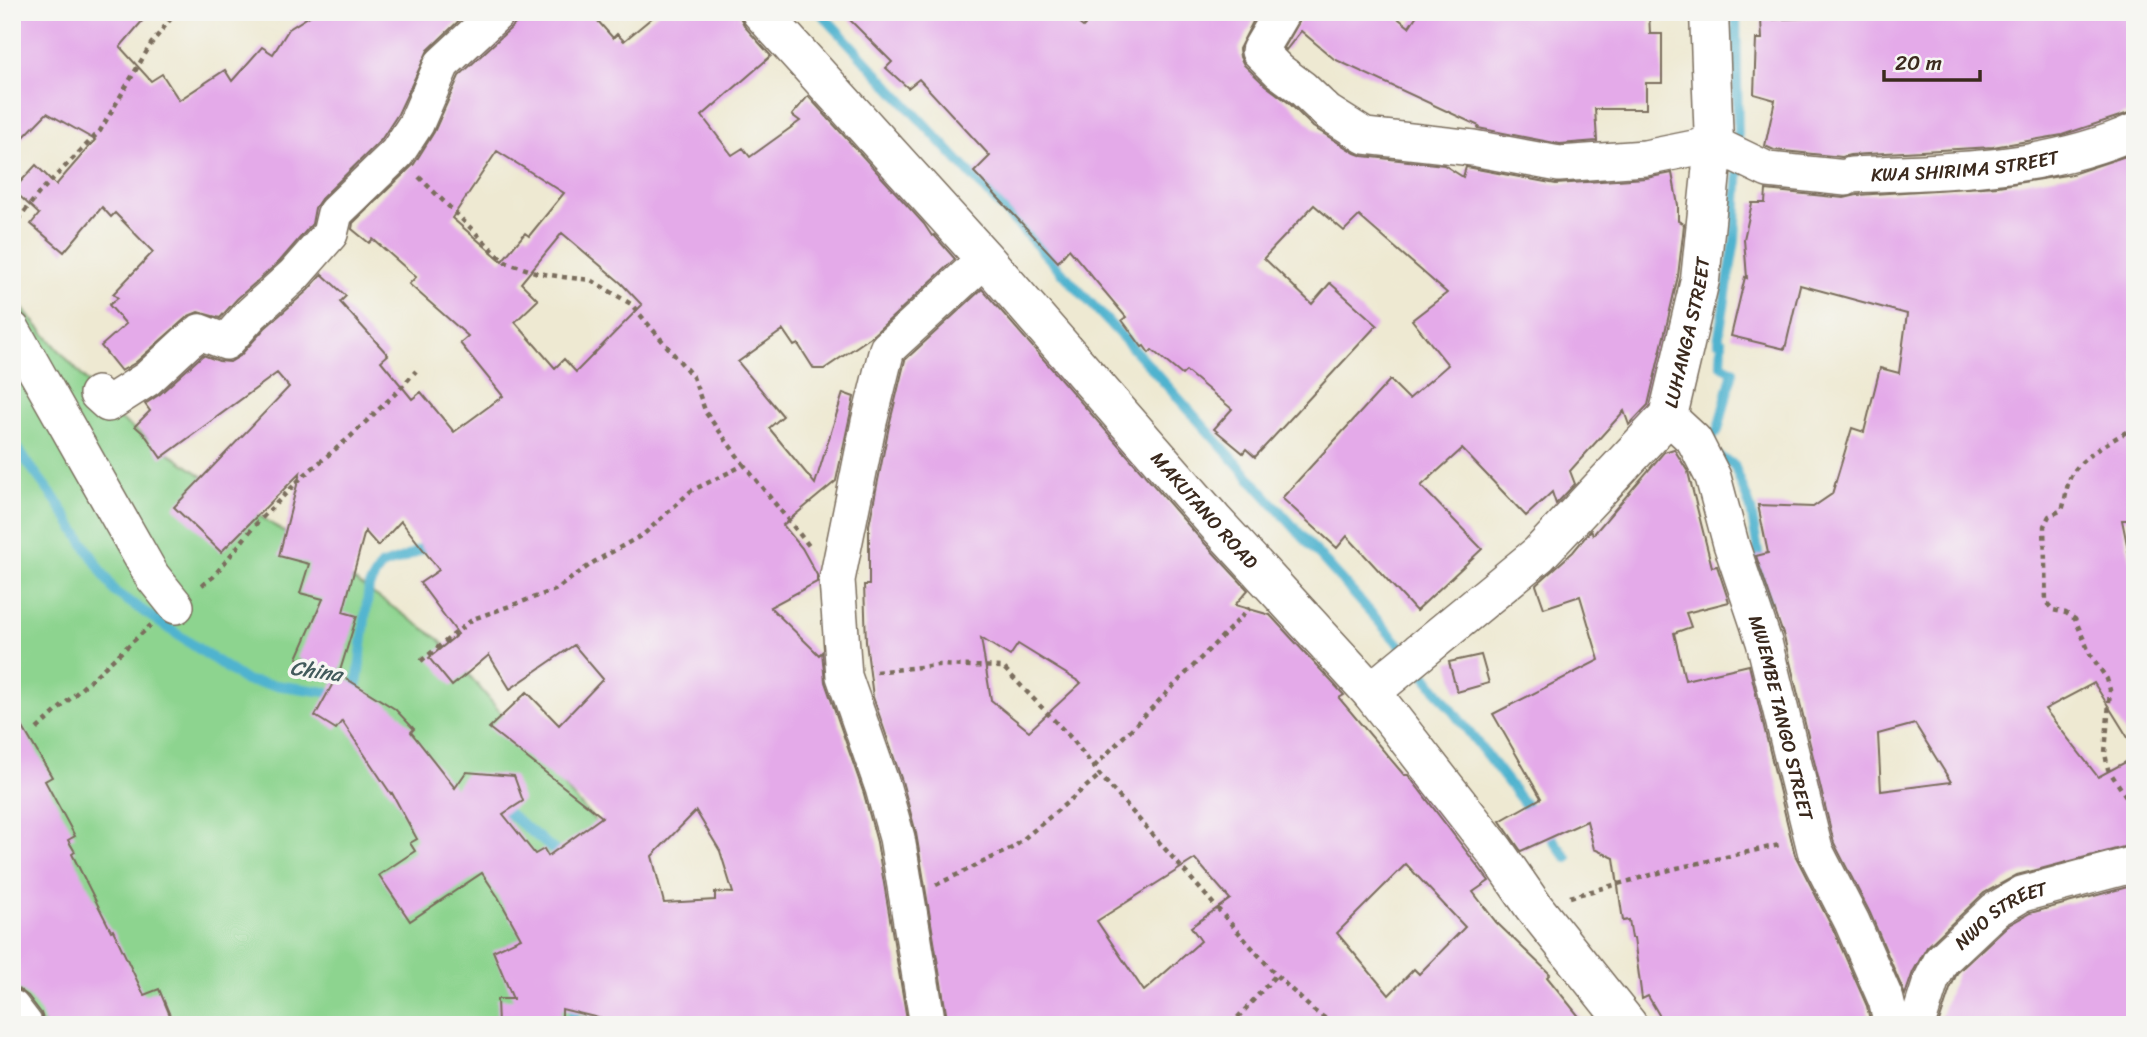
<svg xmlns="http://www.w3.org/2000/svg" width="2147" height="1037" font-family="Sriracha,sans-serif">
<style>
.green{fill:#8dd48f;stroke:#647f56;stroke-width:2}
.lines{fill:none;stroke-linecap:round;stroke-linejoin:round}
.stream{stroke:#50b3cf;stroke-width:10}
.building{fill:#e4aae9;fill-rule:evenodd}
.minor-casing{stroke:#7a6d5d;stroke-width:38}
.tertiary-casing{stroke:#7a6d5d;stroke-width:41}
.path{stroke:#7a6d5d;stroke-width:4.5;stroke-dasharray:5 5;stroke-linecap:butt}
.minor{stroke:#fff;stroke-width:35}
.tertiary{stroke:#fff;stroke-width:38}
.labels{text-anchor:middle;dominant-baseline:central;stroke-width:7;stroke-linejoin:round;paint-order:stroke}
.street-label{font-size:19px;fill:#3b2a1e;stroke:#f6f6f2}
.water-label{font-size:21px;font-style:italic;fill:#425a5c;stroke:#f6f6f2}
</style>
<rect width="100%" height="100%" fill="#f6f6f2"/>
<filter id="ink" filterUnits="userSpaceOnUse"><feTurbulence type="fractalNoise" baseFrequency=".0143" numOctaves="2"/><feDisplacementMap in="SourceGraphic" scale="14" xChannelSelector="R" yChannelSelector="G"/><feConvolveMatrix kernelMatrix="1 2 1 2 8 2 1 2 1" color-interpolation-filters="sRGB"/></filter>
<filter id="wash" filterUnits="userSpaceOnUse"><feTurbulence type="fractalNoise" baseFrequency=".00686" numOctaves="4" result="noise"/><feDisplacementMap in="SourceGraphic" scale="28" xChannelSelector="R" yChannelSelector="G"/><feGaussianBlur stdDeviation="1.57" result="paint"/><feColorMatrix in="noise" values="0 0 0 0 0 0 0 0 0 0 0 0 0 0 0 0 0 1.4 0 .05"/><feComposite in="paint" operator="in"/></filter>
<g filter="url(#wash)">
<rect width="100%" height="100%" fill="#eee9d2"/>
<polygon class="green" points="12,297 121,420 439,639 547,768 632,861 619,1025 12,1025"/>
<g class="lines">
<g class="stream">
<polyline points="820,12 1153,370 1407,653"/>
<polyline points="1736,12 1738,148"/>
<polyline points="12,442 57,502 115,592 246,681 340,694"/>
<polyline points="1706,445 1718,430 1733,371 1721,365 1722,342 1718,341 1735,241 1739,163"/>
<polyline points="1713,454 1734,465 1751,509 1766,600"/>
<polyline points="1417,665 1534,816"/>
<polyline points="356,695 369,586 381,566 406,557 434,542"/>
<polyline points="497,806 501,807 565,859"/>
<polyline points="1544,828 1567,858"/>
<polyline points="571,1025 577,1001"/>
</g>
</g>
<g id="blocks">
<g class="building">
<polygon points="12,12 150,12 120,47 151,81 162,74 179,100 225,70 232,81 262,47 273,54 289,29 316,12 464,12 466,14 428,50 398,114 381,140 321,199 315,208 312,224 280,261 237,299 220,318 198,312 188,316 135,363 121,371 101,346 126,324 109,305 118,298 113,294 153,252 115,213 111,217 102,207 64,252 31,224 39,214 13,190 36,165 56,185 95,140 47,113 12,149"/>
<path d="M539,12H590L613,38L617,34L624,41L659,12H740V17L745,27L771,56L702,116L732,155L743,148L750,157L800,121L792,115L808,96L924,224L932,236L934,235L955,259L871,337L824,369H814L798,344L794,346L783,330L738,362L783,416L769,428L815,484L843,393L854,397L836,481L783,525L802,548L817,575V582L770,607L819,655L822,652L825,682L864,794L877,842L908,1025H627L562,1009V1025H498L497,999H513L493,951L521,938L498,897L482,873L410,921L379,875L415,851L410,843L417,839L392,793L391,794L342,721L336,729L315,716L337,676L297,658L323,599L300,593L309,564L279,556L300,473L221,552L174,507L289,387L277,373L161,458L145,435L135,426L150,411L145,404L160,394L203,355L219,361L230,362L240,356L265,328L308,290L322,274L346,296L340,302L388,355L381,361L412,399L421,392L454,432L503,396L460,343L468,336L409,284L416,277L373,239L369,243L352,229L353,223L414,164L434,132L459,76L525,15L530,20ZM497,151L564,193L529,236L525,233L502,261L452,218ZM562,233L621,283L642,305L576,372L564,359L555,368L515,322L538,300L521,283ZM401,521L439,570L420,583L458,634L429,658L452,686L489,655L510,689L574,645L603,679L559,725L527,692L489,728L602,817L548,856L544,849L535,854L503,814L523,801L514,776L466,772L455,788L411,732L414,729L395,709L339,674L357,616L343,612L365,531L378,546ZM696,811L720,851L733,893L715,892V900L664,903L652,856Z"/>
<polygon points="842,12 1064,12 1083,27 1098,12 1258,12 1239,49 1240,57 1244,65 1265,85 1289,103 1313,127 1355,153 1363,156 1444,165 1463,177 1466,167 1556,184 1646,178 1672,173 1678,205 1678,221 1684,224 1683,234 1678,276 1648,405 1629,425 1624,411 1570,471 1575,484 1556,504 1552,492 1526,516 1462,449 1421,486 1482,549 1416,611 1347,536 1337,548 1282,498 1390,380 1409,399 1448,365 1412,320 1447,293 1359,216 1344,231 1314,205 1264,258 1312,304 1330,283 1377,325 1255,457 1246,449 1243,453 1214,429 1232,409 1186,371 1182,375 1152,350 1149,353 1144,346 1142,347 1122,320 1126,317 1069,249 1058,262 974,172 990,156 919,79 908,88 886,68 892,62"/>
<polygon points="1302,12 1390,12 1409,27 1419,12 1649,12 1650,34 1662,34 1662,83 1646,83 1646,109 1595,109 1597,141 1560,144 1478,128 1479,126 1334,59 1301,31 1286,50 1284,48 1299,22"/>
<polygon points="1831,12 2127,12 2135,34 2135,111 2062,135 1993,147 1850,155 1842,157 1774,150 1765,146 1775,100 1754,94 1756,39 1762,39 1761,20 1831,17"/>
<path d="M2135,153V520H2122L2135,583V749L2094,683L2045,709L2098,777L2135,757V844L2017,875L1984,893L1927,947L1913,972L1905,995L1870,913L1834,843L1784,637L1756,556L1768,553L1758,505L1813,507L1832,494L1852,428L1864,432L1880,368L1899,373L1907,314L1800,285L1785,349L1731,336L1745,277L1747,278L1744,239L1752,203H1765L1766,190L1844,198L1857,195L1998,186L2072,174ZM1915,724L1951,782L1881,791L1878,734Z"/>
<path d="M982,289L1197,535L1248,590L1235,605L1270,615L1344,695L1339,698L1404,775H1408L1489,881L1473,892L1496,922L1550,974L1547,977L1586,1025H948L916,833L902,781L873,697L866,642L864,585H869V525L889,426L905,360ZM981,638L1010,656L1018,644L1081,683L1029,731L991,700ZM1195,859L1230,899L1191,927L1201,941L1144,991L1097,921ZM1406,864L1465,927L1419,974L1414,969L1389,995L1337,933Z"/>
<polygon points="1674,449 1688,472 1712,567 1717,566 1729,602 1686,613 1691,627 1674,633 1685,680 1749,665 1795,855 1834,931 1867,1006 1871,1025 1665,1025 1648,996 1642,999 1634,938 1632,938 1629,920 1623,921 1614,858 1594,849 1587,821 1521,851 1500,821 1541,798 1493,714 1599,660 1580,596 1544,608 1536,585 1573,552 1591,530 1593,535 1664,452"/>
<polygon points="1481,655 1489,683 1457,692 1449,662"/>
<polygon points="12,709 52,777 45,781 75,836 68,840 75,852 72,854 111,931 113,930 144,995 159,989 174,1025 45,1025 41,1013 28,996 20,990 12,988"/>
<polygon points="2135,885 2135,1025 1938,1025 1950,989 1957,973 2007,926 2030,913"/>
</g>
</g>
</g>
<g filter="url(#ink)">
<use href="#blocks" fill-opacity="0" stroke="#7a6d5d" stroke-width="2"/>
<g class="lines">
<defs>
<g id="minor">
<path id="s1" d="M1282,12L1259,51L1279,71L1302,88L1327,112L1365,136L1473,148L1559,164L1645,158L1714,144L1768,170L1846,178L1851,175C1947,171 2046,171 2135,131"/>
<polyline points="12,329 152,576 176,606"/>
<polyline points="97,394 108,404 147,379 187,342 200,332 226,342 251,314 294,275 330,234 335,213 397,153 416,124 442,64 498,12"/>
<path id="s2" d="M1668,416L1694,440L1713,477L1731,544L1764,642L1815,850L1852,922L1886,1000L1892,1025"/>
<polyline points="12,1008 25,1025"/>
<polyline points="928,1025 897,838 883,788 844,676 837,580 869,422 887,349 985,259"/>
<path id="s3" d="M1917,1025L1931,981L1941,961L1995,910L2022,894L2135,864"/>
</g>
<g id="tertiary">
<path id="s4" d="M761,12L985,259L1213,520L1371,692L1495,851L1533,906L1628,1025"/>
<path id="s5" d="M1371,692L1539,554L1668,416L1700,280L1714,144L1709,12"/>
</g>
</defs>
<use href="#minor" class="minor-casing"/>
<use href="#tertiary" class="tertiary-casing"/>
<g class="path">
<polyline points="419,177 505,262 538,273 563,277 591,280 631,304 693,377 706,413 744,465"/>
<polyline points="12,228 39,193 100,131 151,44 176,12"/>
<path d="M2135,427C2115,439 2080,456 2070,478C2066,488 2066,499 2062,510L2049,516L2044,526L2046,602L2053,610L2066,613L2075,619L2090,654L2107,679L2110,690L2105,753L2108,769L2135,810"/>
<polyline points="202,585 213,577 256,524 302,477 350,437 397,392 416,371"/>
<polyline points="421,661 473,619 555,590 594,562 644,534 691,491 744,465 810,547"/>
<polyline points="876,672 937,665 1003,667 1073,740 1100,775 1276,975 1313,1010 1335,1025"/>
<polyline points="37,729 151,625"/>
<polyline points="1094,767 1250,608"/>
<polyline points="936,885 1014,847 1100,775"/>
<polyline points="1570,897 1677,868 1779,845"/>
<polyline points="1231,1025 1276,975"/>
</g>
<use href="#minor" class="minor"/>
<use href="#tertiary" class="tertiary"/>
</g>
</g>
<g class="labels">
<g class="street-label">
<text stroke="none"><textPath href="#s1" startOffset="793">KWA SHIRIMA STREET</textPath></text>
<text stroke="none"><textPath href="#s5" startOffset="492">LUHANGA STREET</textPath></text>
<text stroke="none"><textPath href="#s4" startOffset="667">MAKUTANO ROAD</textPath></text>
<text stroke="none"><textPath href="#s2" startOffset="327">MWEMBE TANGO STREET</textPath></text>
<text stroke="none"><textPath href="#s3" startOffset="145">NWO STREET</textPath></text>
</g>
<g class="water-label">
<text transform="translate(316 671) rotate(8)">China</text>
</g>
</g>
<rect width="2147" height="1037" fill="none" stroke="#f6f6f2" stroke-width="42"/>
<path d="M1884 70v10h96v-10" fill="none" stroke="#3b2a1e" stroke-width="3.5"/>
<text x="1895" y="70" font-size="21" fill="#3b2a1e" stroke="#f6f6f2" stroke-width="5" paint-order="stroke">20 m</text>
</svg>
